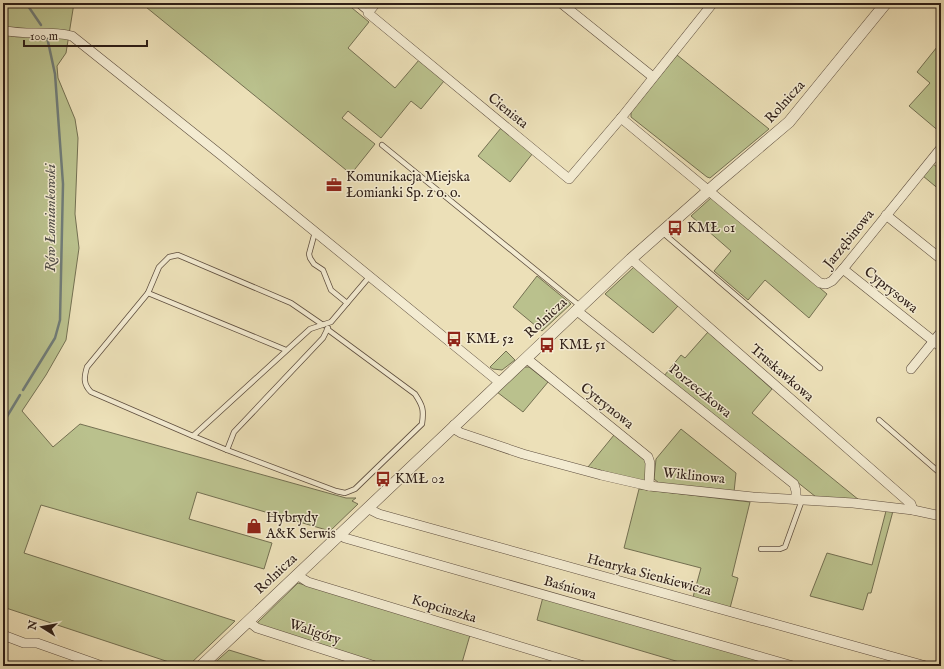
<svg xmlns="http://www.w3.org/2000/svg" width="944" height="669" font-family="'IM FELL English',serif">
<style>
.green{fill:#bac18d;stroke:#747052}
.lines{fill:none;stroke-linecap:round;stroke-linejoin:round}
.stream{stroke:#707c78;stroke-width:2.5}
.service-casing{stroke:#5e4e3f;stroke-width:6}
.minor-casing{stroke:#5e4e3f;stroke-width:10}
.tertiary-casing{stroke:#5e4e3f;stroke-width:12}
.service{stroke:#f3ebd1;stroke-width:4.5}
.minor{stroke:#f3ebd1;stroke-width:9}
.tertiary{stroke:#f3ebd1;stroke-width:11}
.labels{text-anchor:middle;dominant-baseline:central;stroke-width:3;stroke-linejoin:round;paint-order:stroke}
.street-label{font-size:14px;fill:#2e1e17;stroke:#f3ebd1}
.poi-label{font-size:14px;fill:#2e1e17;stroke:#f3ebd1;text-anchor:start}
.water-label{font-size:15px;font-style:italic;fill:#4f4d48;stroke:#f3ebd1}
</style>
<rect width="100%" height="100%" fill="#ece0b8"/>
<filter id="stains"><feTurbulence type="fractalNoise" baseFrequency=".005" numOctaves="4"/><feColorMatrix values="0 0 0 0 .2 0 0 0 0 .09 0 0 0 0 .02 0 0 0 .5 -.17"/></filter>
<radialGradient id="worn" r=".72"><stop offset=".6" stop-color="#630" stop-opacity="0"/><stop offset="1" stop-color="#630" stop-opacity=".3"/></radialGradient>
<g class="green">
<polygon points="3,3 74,3 66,53 57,66 58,78 75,119 78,138 75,214 79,248 66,340 46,375 22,411 53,447 80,424 346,498 356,498 352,501 358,504 330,531 197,492 189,519 272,543 264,569 41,505 24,553 235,621 188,666 181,666 3,607"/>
<polygon points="141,3 293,3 296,5 298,3 346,3 369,22 348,48 395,88 419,60 444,81 421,109 411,101 381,138 348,111 342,118 375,144 351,174"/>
<polygon points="937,47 941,50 941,133 909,106 930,83 917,72"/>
<polygon points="677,55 769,129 710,178 707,177 631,117 631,112"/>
<polygon points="501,128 533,153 510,182 478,156"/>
<polygon points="933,164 941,170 941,191 923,176"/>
<polygon points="712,197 827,294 809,318 765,280 748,300 714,271 731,251 691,216"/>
<polygon points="634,267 678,306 653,333 605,294"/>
<polygon points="537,276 571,304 542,331 513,307"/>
<polygon points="708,332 772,389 752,413 859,500 816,497 664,376 681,355 685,358"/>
<polygon points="506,351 515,360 502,370 493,369 490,367"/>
<polygon points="524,367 529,367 548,382 523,412 497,392"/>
<polygon points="681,429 736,473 734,492 659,483 654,479 656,459"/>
<polygon points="614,435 648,462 646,478 644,482 588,467"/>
<polygon points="639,489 750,502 732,576 738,578 730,608 693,597 701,568 624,548"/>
<polygon points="886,511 893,511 871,593 868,593 863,610 810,596 827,553 872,565"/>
<polygon points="298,583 470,635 461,666 385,666 256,624"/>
<polygon points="543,597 784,666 685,666 686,664 537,620"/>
<polygon points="229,650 268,662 267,666 211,666"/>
</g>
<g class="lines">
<g class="stream">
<polyline points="26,3 41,25"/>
<polyline points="23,390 55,338 60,320 63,184 55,74 47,37"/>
<polyline points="3,423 20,395"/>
</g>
<defs>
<g id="service">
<polyline points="356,3 368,13"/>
<polyline points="382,145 580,306"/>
<polyline points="315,232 309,254 310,258 314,264 323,270 331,290 347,303"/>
<polyline points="662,232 820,368"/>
<polyline points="148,293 159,267 169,257 178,255 291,303 323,325"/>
<path d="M286,350L148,293L87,367C84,377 83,384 91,392L193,436L310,329L331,322L370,276"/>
<polyline points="879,420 941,474"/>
<polyline points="193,436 227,450 234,432 323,338 328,328"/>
<path d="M227,450L336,491L345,493L355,489L422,424C424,410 423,406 415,394L327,329"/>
<polyline points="761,549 780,549 785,547 802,500"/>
<polyline points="3,666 4,666"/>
</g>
<g id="minor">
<polyline points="376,3 368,13 569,179 621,118 713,3"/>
<polyline points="561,3 653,77"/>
<path d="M3,30C25,36 49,30 72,36L221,155L499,382"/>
<polyline points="621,118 820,283 826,284 832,281 843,269 941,148"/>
<polyline points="886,215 941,259"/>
<polyline points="631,259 911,504 913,510"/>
<polyline points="843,269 941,347"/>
<polyline points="576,310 794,484 796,491 796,500"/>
<polyline points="526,358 648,457 650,463 649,486"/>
<polyline points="911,369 941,332"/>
<polyline points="454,425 456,430 461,433 523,454 601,475 649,486 753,497 853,503 913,510 941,516"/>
<polyline points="367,508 379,514 926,666"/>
<polyline points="340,534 345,538 793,666"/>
<polyline points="297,575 308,582 584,666"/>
<polyline points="248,621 257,628 375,666"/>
<polyline points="3,635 24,643 37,643 102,666"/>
</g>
<polyline id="tertiary" points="201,666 631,259 717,183 789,122 886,3"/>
</defs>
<use href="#service" class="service-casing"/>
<use href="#minor" class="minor-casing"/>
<use href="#tertiary" class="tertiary-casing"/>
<use href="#service" class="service"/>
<use href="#minor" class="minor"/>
<use href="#tertiary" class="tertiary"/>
</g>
<defs>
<symbol id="office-bare" viewBox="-9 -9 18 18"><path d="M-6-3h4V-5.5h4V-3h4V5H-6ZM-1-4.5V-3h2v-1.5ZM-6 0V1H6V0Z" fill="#8f2418" stroke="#f3ebd1" stroke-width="2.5" paint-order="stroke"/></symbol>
<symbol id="bus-bare" viewBox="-9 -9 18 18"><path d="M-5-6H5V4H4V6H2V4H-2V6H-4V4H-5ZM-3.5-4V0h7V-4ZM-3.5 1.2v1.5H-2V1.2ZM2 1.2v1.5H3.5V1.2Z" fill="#8f2418" stroke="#f3ebd1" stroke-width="2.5" paint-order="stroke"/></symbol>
<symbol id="shop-bare" viewBox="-9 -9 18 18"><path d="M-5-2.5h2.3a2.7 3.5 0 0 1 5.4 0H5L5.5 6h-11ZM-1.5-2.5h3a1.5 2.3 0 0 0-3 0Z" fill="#8f2418" stroke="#f3ebd1" stroke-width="2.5" paint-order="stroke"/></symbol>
</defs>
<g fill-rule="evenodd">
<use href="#office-bare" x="323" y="174" width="22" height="22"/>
<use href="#bus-bare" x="664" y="217" width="22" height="22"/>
<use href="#bus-bare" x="443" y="328" width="22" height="22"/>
<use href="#bus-bare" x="536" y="334" width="22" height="22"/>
<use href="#bus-bare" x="372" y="468" width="22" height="22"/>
<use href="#shop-bare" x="243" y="515" width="22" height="22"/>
</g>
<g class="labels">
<g class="street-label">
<text transform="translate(785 102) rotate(-48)">Rolnicza</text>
<text transform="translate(508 111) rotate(39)">Cienista</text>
<text transform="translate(849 239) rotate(-51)">Jarzębinowa</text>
<text transform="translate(891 290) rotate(39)">Cyprysowa</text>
<text transform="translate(546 318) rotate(-43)">Rolnicza</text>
<text transform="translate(782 373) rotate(41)">Truskawkowa</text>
<text transform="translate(700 391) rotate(39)">Porzeczkowa</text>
<text transform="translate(607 406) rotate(39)">Cytrynowa</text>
<text transform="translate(694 476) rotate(6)">Wiklinowa</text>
<text transform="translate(276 574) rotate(-43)">Rolnicza</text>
<text transform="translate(649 575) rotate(15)">Henryka Sienkiewicza</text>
<text transform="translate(570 588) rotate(16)">Baśniowa</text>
<text transform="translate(444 609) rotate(17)">Kopciuszka</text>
<text transform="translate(315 632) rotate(18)">Waligóry</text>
</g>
<g class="poi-label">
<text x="346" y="177">Komunikacja Miejska<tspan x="346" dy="16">Łomianki Sp. z o. o.</tspan></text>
<text x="687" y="228">KMŁ 01</text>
<text x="466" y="339">KMŁ 52</text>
<text x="559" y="345">KMŁ 51</text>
<text x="395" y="479">KMŁ 02</text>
<text x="266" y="518">Hybrydy<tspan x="266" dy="16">A&amp;K Serwis</tspan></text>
</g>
<g class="water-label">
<text transform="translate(50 218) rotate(-90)">Rów Łomiankowski</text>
</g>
</g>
<rect width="944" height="669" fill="none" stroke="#ece0b8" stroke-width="16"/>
<rect x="4" y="4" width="936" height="661" fill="none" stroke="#2e1e17" stroke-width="2"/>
<rect x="8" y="8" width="928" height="653" fill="none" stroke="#2e1e17"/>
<g transform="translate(42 627) rotate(281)" stroke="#f3ebd1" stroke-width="3" paint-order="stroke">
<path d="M0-3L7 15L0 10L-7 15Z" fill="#2e1e17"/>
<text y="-6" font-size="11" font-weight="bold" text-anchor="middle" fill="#2e1e17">N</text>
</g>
<path d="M24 40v6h123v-6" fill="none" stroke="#2e1e17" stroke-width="2"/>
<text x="30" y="40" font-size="12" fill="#2e1e17" stroke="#f3ebd1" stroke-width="3" paint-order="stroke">100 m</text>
<rect width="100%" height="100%" filter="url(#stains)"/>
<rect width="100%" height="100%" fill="url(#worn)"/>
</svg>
